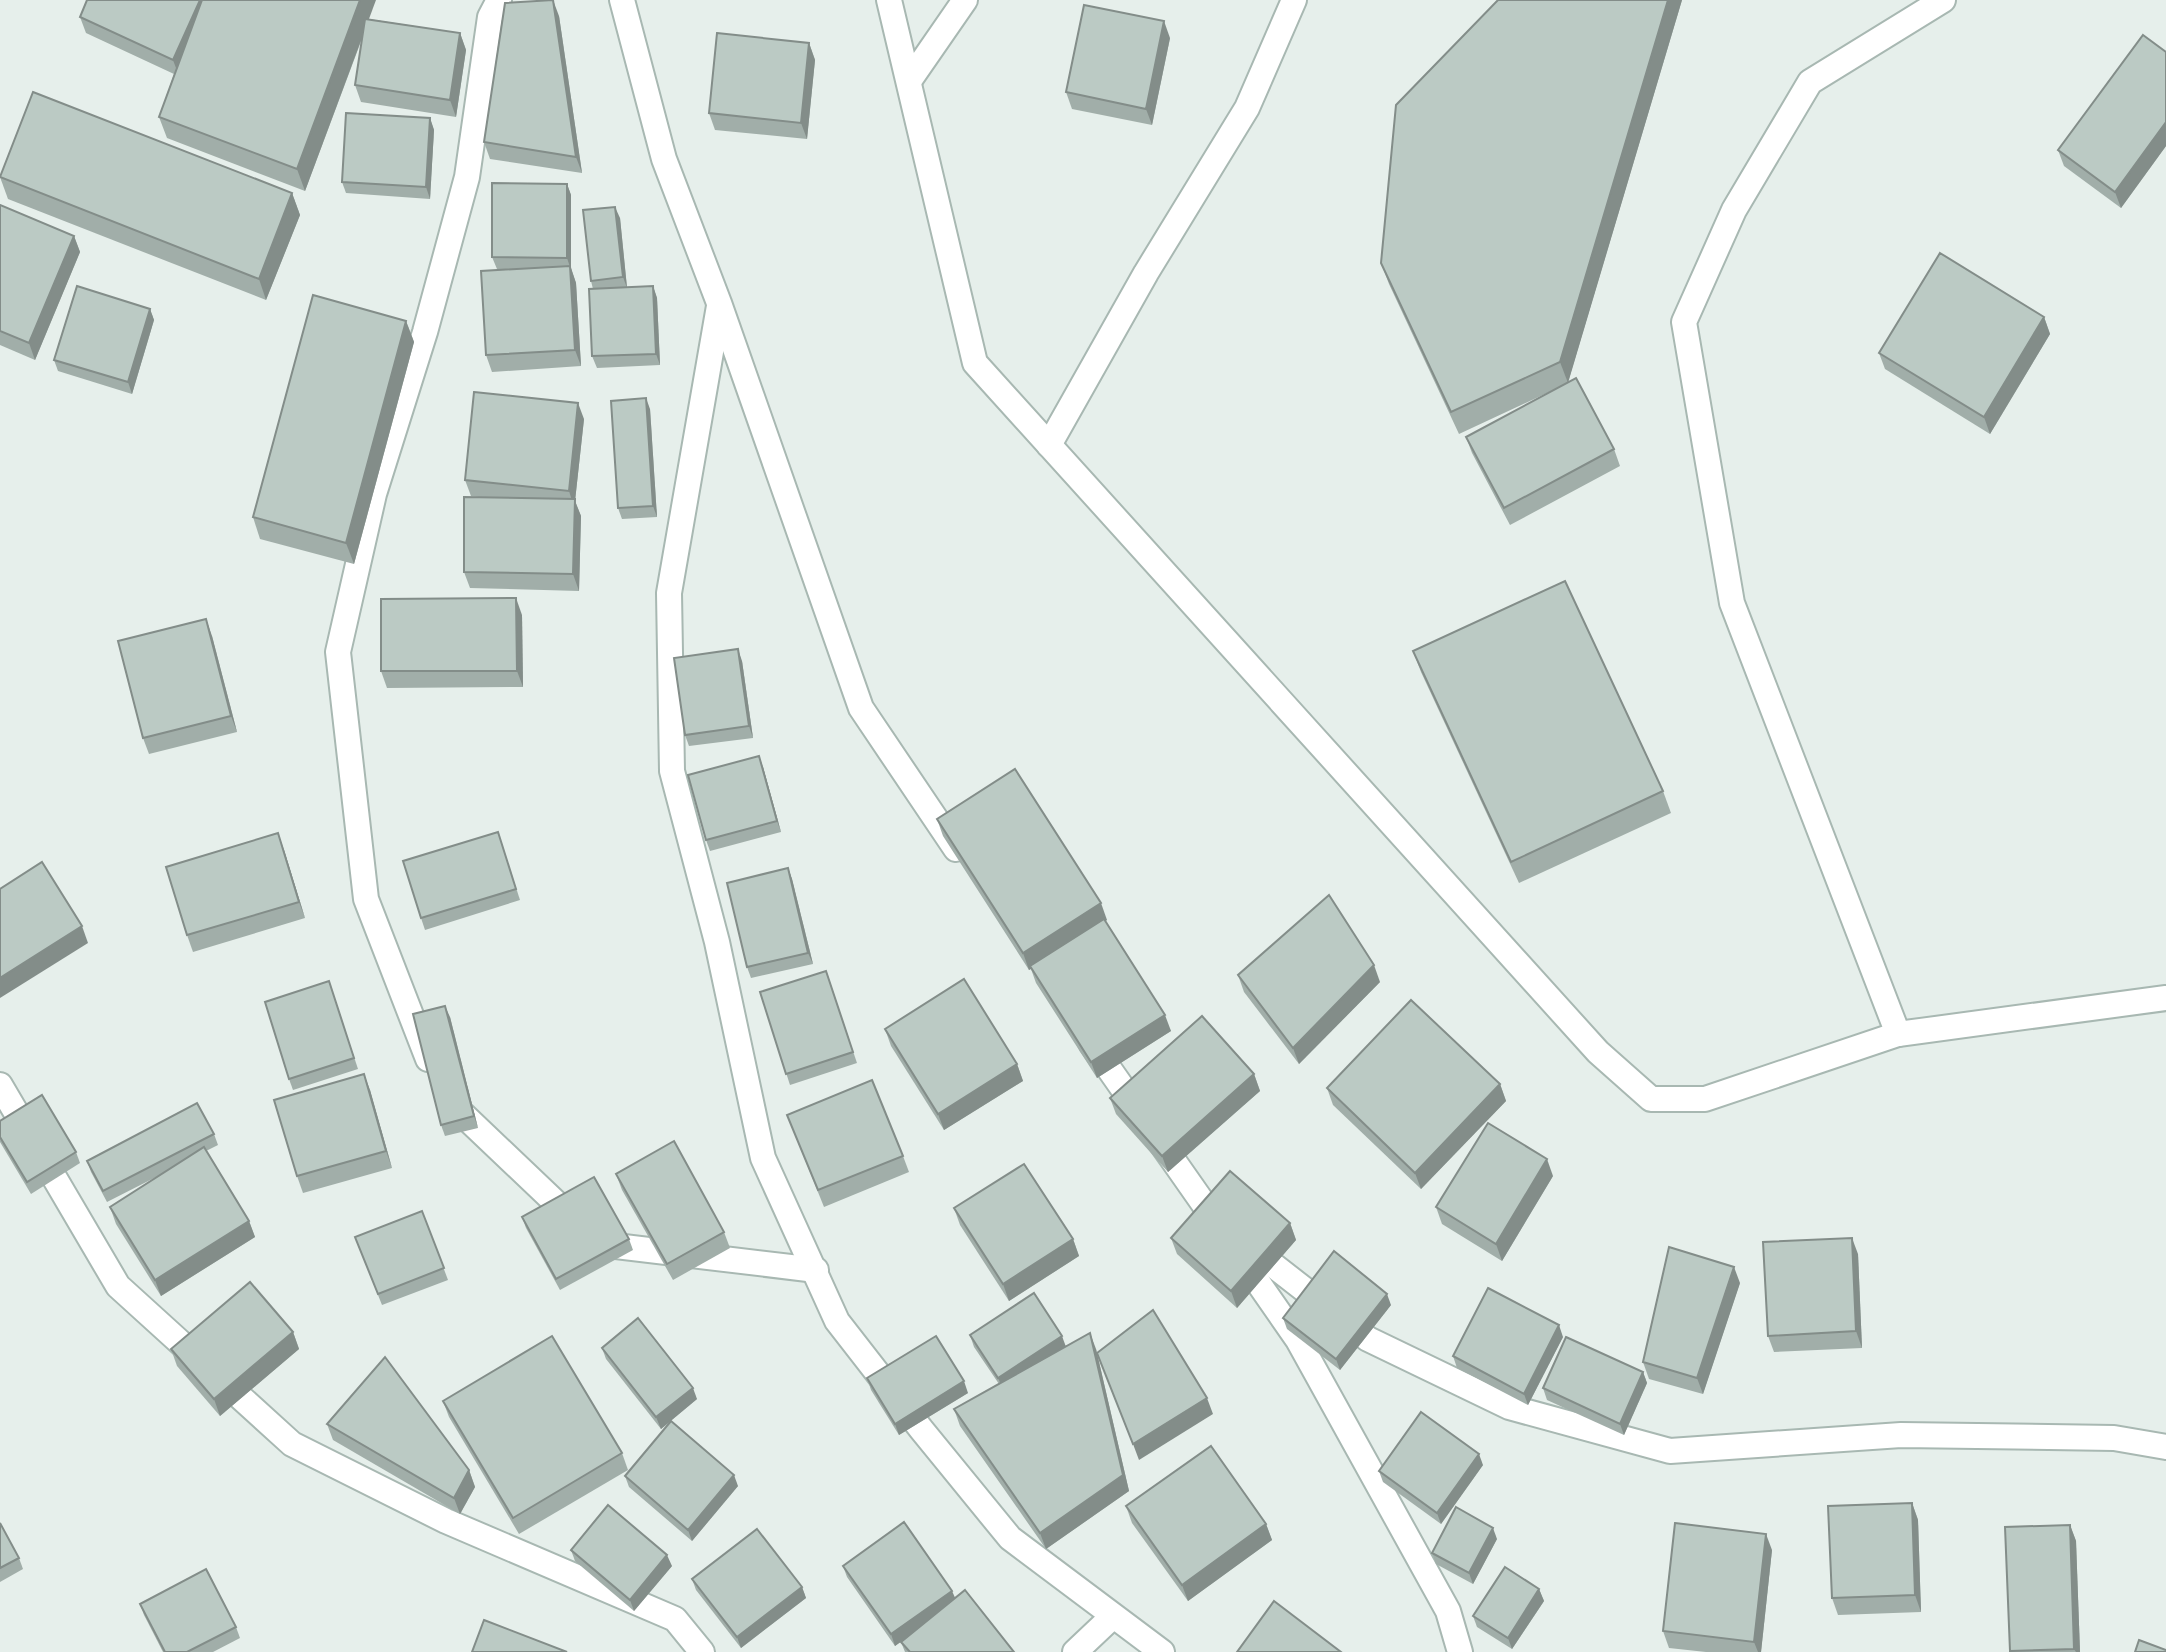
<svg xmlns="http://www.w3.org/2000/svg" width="2166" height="1652" font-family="'Roboto Condensed',sans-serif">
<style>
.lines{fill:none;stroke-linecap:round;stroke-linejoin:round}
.minor-casing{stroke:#a8b8b2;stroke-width:28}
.minor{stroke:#fff;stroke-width:24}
.wall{fill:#a1aea9}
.shaded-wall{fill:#838d89}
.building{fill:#bbcac4;stroke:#838d89;stroke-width:2}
</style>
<rect width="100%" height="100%" fill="#e6efeb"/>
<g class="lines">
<defs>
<g id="minor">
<polyline points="622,0 664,159 719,303 861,708 956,849"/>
<polyline points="889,0 975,363 1598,1052 1651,1099 1705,1099 1898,1034 2166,998"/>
<polyline points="909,81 965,0"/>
<polyline points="719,306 669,593 672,771 717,942 763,1158 837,1321 921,1429 1010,1538 1162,1652"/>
<polyline points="1049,445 1146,273 1247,108 1294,0"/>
<polyline points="1898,1034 1732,603 1684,322 1734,210 1810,82 1943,0"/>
<polyline points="1091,1043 1215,1220 1368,1339 1509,1407 1670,1451 1901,1435 2114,1438 2166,1447"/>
<polyline points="428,1059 366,899 338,652 374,494 425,332 467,177 490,17 499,0"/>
<polyline points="0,1085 118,1286 292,1444 446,1521 675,1619 702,1652"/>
<polyline points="455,1107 599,1244 816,1270"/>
<polyline points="1241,1258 1298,1340 1448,1611 1460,1652"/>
<polyline points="1075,1652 1112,1617"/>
</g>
</defs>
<use href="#minor" class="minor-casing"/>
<use href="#minor" class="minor"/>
</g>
<g class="wall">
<polygon points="1498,0 1682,0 1568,382 1614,449 1620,466 1510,525 1472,453 1466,437 1562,386 1459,434 1389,284 1381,263"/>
<polygon points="559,16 582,173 490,159 484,142"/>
<polygon points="80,17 369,19 460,33 466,50 456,117 361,102 355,85 363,36 305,191 167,138 159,117 174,74 86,33"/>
<polygon points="1170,38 1152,125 1072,109 1066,92"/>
<polygon points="809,43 815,60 807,139 715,130 709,113"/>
<polygon points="2166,52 2166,146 2121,208 2064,166 2058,150"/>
<polygon points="430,118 434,130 430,199 346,193 342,182"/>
<polygon points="0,177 292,193 300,215 266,300 8,199"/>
<polygon points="567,184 571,195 571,268 576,283 581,366 492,372 486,355 518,269 497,269 492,257"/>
<polygon points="0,205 74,236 80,252 35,360 0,345"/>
<polygon points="620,218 627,287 653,286 657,298 660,365 597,368 592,356 593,289 591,281"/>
<polygon points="150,309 154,320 132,394 58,371 54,360"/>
<polygon points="2044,317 2050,334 1990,434 1885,369 1879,353"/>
<polygon points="406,321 414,342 354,564 260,539 253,517"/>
<polygon points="650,409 657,517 622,519 618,508"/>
<polygon points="584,419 575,501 581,516 579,591 470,588 464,572 479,497 471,496 465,480"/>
<polygon points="522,615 523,687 387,688 381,671"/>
<polygon points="212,636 237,732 149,754 143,738"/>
<polygon points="1413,651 1663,791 1671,813 1519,883 1421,672"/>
<polygon points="742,661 753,738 689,746 685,735"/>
<polygon points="763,767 781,832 710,851 706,840"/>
<polygon points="937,819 1107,920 1105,921 1171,1031 1097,1078 1036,983 1031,969 1029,970 943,836"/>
<polygon points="502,844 520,900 425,930 421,918"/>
<polygon points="284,850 305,918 193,952 187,935"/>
<polygon points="788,868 792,879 813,964 751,978 747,967"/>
<polygon points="826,971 857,1063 790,1085 760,992"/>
<polygon points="1238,975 1380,982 1299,1064 1244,992"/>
<polygon points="329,981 358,1069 293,1090 289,1079"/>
<polygon points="450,1017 478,1128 445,1136 441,1125"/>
<polygon points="885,1029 1017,1064 1023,1081 944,1130 891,1046"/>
<polygon points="1254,1074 1260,1091 1168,1172 1116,1114 1110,1098"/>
<polygon points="1500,1084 1506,1101 1421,1189 1333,1105 1327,1088"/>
<polygon points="370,1090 392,1168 303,1193 297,1176"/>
<polygon points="787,1115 903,1156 909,1172 824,1207"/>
<polygon points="0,1121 76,1152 80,1163 31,1194 0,1142"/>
<polygon points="214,1134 218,1145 206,1151 249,1221 255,1237 161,1296 116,1224 110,1207 162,1174 107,1202 91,1172 87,1161"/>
<polygon points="616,1174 724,1232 730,1248 673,1280 622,1190"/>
<polygon points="1553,1176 1502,1261 1442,1224 1436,1207"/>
<polygon points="954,1208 1073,1239 1079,1256 1009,1301 960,1225"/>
<polygon points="422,1211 448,1280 382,1305 355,1237"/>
<polygon points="522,1217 629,1239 633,1250 560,1290 526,1228"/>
<polygon points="1290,1223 1296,1240 1237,1308 1177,1254 1171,1238"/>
<polygon points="1858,1254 1862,1348 1774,1352 1768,1336"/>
<polygon points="1740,1283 1703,1394 1649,1379 1643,1362"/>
<polygon points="1391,1305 1340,1370 1287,1329 1283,1318"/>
<polygon points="293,1332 299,1349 220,1416 177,1366 171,1349"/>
<polygon points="970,1335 1096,1349 1129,1491 1046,1549 960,1426 954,1409 999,1384 974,1347"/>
<polygon points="1563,1337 1528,1405 1457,1368 1453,1356"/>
<polygon points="602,1348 697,1399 661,1429 606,1359"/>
<polygon points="1643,1372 1647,1383 1624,1435 1547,1400 1543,1388"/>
<polygon points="867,1378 968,1393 899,1435 871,1390"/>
<polygon points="443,1401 622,1453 628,1470 519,1534 449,1417"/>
<polygon points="327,1424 469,1470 475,1487 460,1514 333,1440"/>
<polygon points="1483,1465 1441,1524 1383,1482 1379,1471"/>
<polygon points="625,1476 738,1486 692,1541 629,1487"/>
<polygon points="1912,1503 1918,1520 1921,1612 1838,1615 1832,1598"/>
<polygon points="1126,1506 1266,1524 1272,1540 1188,1601 1132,1523"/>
<polygon points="0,1523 19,1558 23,1569 0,1582"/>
<polygon points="2070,1525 2076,1541 2080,1652 2011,1652 2010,1651"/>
<polygon points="1497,1539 1473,1584 1436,1564 1432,1553"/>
<polygon points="571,1550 672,1566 634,1611 575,1561"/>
<polygon points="1772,1550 1761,1652 1706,1652 1669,1648 1663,1631"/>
<polygon points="843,1566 955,1598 1014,1652 905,1652 901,1642 908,1636 895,1646 847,1577"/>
<polygon points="692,1579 802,1587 806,1598 741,1648 696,1590"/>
<polygon points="1539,1589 1544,1601 1512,1649 1477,1627 1473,1616"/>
<polygon points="140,1604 236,1627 240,1638 213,1652 163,1652 144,1615"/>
</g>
<g class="shaded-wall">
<polygon points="200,0 213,0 179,76 173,60"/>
<polygon points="360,0 376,0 305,191 297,169"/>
<polygon points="553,0 559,16 582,173 576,157"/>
<polygon points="1668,0 1682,0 1568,383 1560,362"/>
<polygon points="1164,21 1170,38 1152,125 1146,109"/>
<polygon points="460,33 466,50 456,117 450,100"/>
<polygon points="809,43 815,60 807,139 801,123"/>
<polygon points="430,118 434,130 430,199 426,187"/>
<polygon points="2166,122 2166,146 2121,208 2115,192"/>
<polygon points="567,184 571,195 571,268 576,283 581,366 575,350 570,267 567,258"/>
<polygon points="292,193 300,215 266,300 259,279"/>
<polygon points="615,207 620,218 627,288 623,277"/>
<polygon points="74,236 80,252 35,360 29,343"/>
<polygon points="653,286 657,298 660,365 656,354"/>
<polygon points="150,309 154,320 132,394 128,382"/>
<polygon points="2044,317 2050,334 1990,434 1984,417"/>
<polygon points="406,321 414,342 354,564 346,543"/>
<polygon points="646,398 650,409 657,517 653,506"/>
<polygon points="578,403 584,419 575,501 581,516 579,591 573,574 574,507 569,491"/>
<polygon points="516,598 522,615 523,687 517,671"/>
<polygon points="206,619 212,636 237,732 231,716"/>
<polygon points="738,649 742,661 753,738 749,726"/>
<polygon points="759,756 763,767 781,832 777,821"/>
<polygon points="278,833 284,850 305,918 299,902"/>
<polygon points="788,868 792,879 813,964 808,953"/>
<polygon points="1101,903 1107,920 1029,970 1023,953"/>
<polygon points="82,926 88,943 0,998 0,978"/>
<polygon points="1374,965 1380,982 1299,1064 1293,1048"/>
<polygon points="445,1006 450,1017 478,1128 474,1116"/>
<polygon points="1165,1015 1171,1031 1097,1078 1091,1062"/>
<polygon points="1017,1064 1023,1081 944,1130 938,1114"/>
<polygon points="364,1074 370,1090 392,1168 386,1151"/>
<polygon points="1254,1074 1260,1091 1168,1172 1162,1156"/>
<polygon points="1500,1084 1506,1101 1421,1189 1415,1173"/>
<polygon points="1547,1159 1553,1176 1502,1261 1496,1244"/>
<polygon points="249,1221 255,1237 161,1296 155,1280"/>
<polygon points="1290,1223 1296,1240 1237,1308 1231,1291"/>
<polygon points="1852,1238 1858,1254 1862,1348 1856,1331"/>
<polygon points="1073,1239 1079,1256 1009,1301 1003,1284"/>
<polygon points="1734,1267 1740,1283 1703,1394 1697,1378"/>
<polygon points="1387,1294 1391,1305 1340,1370 1336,1359"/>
<polygon points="1559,1325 1563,1337 1528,1405 1524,1394"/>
<polygon points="293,1332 299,1349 220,1416 214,1399"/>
<polygon points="1090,1333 1096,1349 1129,1491 1046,1549 1040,1533"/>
<polygon points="1062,1336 1066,1347 1003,1389 998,1378"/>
<polygon points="1643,1372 1647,1383 1624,1435 1620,1424"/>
<polygon points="964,1381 968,1393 899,1435 895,1424"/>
<polygon points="693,1388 697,1399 661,1429 656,1417"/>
<polygon points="1207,1398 1213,1414 1139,1460 1133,1444"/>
<polygon points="1479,1454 1483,1465 1441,1524 1437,1513"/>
<polygon points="469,1470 475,1487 460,1514 454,1498"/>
<polygon points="734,1475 738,1486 692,1541 688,1530"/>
<polygon points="1912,1503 1918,1520 1921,1612 1915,1595"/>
<polygon points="1266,1524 1272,1540 1188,1601 1182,1585"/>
<polygon points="2070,1525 2076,1541 2080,1652 2076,1652 2074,1649"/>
<polygon points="1493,1528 1497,1539 1473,1584 1469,1573"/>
<polygon points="1766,1534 1772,1550 1761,1652 1758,1652 1754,1642"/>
<polygon points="667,1555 672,1566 634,1611 630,1600"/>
<polygon points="802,1587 806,1598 741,1648 737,1637"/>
<polygon points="1539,1589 1544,1601 1512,1649 1508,1638"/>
<polygon points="952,1591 957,1602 895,1646 891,1634"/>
</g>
<g class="building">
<polygon points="87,0 200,0 173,60 80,17"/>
<polygon points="202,0 360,0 297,169 159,117"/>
<polygon points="553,0 576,157 484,142 505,3"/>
<polygon points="1498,0 1668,0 1560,362 1451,412 1381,263 1396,105"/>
<polygon points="1084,5 1164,21 1146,109 1066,92"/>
<polygon points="365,19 460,33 450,100 355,85"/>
<polygon points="717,33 809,43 801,123 709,113"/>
<polygon points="2143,35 2166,52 2166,122 2115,192 2058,150"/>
<polygon points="33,92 292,193 259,279 0,177"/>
<polygon points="346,113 430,118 426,187 342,182"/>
<polygon points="492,183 567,184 567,258 492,257"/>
<polygon points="0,205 74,236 29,343 0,331"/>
<polygon points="615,207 623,277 591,281 583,210"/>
<polygon points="1940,253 2044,317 1984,417 1879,353"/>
<polygon points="570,266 575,350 486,355 481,271"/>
<polygon points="77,286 150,309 128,382 54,360"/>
<polygon points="653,286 656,354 592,356 589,289"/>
<polygon points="313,295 406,321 346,543 253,517"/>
<polygon points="1576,378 1614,449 1504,508 1466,437"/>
<polygon points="474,392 578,403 569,491 465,480"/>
<polygon points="646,398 653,506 618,508 611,401"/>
<polygon points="464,497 575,499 573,574 464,572"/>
<polygon points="1565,581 1663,791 1511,862 1413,651"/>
<polygon points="516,598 517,671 381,671 381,599"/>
<polygon points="206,619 231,716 143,738 118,641"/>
<polygon points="738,649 749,726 685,735 674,658"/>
<polygon points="759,756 777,821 706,840 688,775"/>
<polygon points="1015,769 1101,903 1023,953 937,819"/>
<polygon points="498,832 516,889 421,918 403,861"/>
<polygon points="278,833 299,902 187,935 166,867"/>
<polygon points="42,862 82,926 0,978 0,889"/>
<polygon points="788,868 808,953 747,967 727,883"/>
<polygon points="1329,895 1374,965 1293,1048 1238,975"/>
<polygon points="1104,919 1165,1015 1091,1062 1030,966"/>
<polygon points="826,971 853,1052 786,1074 760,992"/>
<polygon points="964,979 1017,1064 938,1114 885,1029"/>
<polygon points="329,981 354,1058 289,1079 265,1002"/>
<polygon points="1411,1000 1500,1084 1415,1173 1327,1088"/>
<polygon points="445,1006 474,1116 441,1125 413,1014"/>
<polygon points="1202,1016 1254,1074 1162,1156 1110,1098"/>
<polygon points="364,1074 386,1151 297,1176 274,1100"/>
<polygon points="872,1080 903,1156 818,1190 787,1115"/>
<polygon points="42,1095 76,1152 27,1182 0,1137 0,1121"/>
<polygon points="197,1103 214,1134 103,1191 87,1161"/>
<polygon points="1488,1123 1547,1159 1496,1244 1436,1207"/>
<polygon points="674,1141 724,1232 667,1264 616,1174"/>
<polygon points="204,1147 249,1221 155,1280 110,1207"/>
<polygon points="1024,1164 1073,1239 1003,1284 954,1208"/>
<polygon points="1230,1171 1290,1223 1231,1291 1171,1238"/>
<polygon points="594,1177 629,1239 556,1279 522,1217"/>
<polygon points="422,1211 444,1268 378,1294 355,1237"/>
<polygon points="1852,1238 1856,1331 1768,1336 1763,1242"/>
<polygon points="1669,1247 1734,1267 1697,1378 1643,1362"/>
<polygon points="1334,1251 1387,1294 1336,1359 1283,1318"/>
<polygon points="250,1282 293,1332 214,1399 171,1349"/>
<polygon points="1488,1288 1559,1325 1524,1394 1453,1356"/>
<polygon points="1034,1293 1062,1336 998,1378 970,1335"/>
<polygon points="1153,1310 1207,1398 1133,1444 1097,1353"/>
<polygon points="638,1318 693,1388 656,1417 602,1348"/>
<polygon points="1090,1333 1123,1475 1040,1533 954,1409"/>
<polygon points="552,1336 622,1453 513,1518 443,1401"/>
<polygon points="936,1336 964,1381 895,1424 867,1378"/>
<polygon points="1566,1337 1643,1372 1620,1424 1543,1388"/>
<polygon points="385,1357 469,1470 454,1498 327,1424"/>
<polygon points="1421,1412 1479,1454 1437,1513 1379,1471"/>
<polygon points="671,1421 734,1475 688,1530 625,1476"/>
<polygon points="1211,1446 1266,1524 1182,1585 1126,1506"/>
<polygon points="1912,1503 1915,1595 1832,1598 1828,1506"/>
<polygon points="608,1505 667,1555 630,1600 571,1550"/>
<polygon points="1456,1507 1493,1528 1469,1573 1432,1553"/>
<polygon points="904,1522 952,1591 891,1634 843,1566"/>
<polygon points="0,1523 19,1558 0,1568"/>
<polygon points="1675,1523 1766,1534 1754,1642 1663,1631"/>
<polygon points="2070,1525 2074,1649 2010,1651 2005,1527"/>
<polygon points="757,1529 802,1587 737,1637 692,1579"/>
<polygon points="1505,1567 1539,1589 1508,1638 1473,1616"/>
<polygon points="206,1569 236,1627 187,1652 165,1652 140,1604"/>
<polygon points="965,1590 1014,1652 910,1652 901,1642"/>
<polygon points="1274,1601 1341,1652 1237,1652"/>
<polygon points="484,1620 567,1652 472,1652"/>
<polygon points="2139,1640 2166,1650 2166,1652 2135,1652"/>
</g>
</svg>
